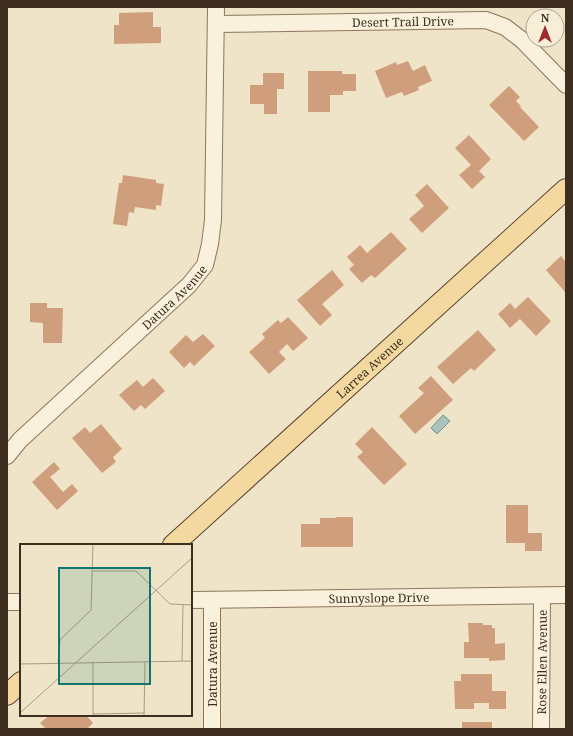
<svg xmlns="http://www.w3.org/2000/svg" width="573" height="736" font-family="'Noto Serif',serif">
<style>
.water{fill:#a9c4bc;stroke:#6f938a}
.building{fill:#cf9f7d}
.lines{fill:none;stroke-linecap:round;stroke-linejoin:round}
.minor-casing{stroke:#8d765c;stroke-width:18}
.major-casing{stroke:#5b4430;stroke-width:22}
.minor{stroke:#faf1dc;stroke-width:16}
.major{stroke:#f3d9a0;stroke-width:20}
.labels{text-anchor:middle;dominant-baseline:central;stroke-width:3;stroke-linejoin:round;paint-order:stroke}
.street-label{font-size:12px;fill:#3d2e20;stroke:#f7eed8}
.inset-road{fill:none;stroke:#a89b85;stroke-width:1}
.view{fill:#0f766e;fill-opacity:0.15;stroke:#0f766e;stroke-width:2}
.inset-edge{fill:none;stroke:#3d2e20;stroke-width:2}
</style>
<rect width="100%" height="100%" fill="#f0e4c8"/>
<polygon class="water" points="443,415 450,421 437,434 431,428"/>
<g class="building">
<polygon points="153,12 153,27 161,27 161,43 114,44 114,25 119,25 119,13"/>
<polygon points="408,61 413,71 425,65 432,81 418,87 419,90 404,96 402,92 386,98 375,71 396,62 397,65"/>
<polygon points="308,71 342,71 342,74 356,74 356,91 343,91 343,95 330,95 330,112 308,112"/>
<polygon points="263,73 284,73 284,89 277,89 277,114 264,114 264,104 250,104 250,85 263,85"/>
<polygon points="509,86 520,97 516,101 521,106 520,107 539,127 524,141 489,105"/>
<polygon points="469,135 491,159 479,171 485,177 472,189 459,175 471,165 455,148"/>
<polygon points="123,175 156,180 156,183 164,184 161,206 156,205 156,210 135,207 134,213 129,212 127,226 113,224 119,183 122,183"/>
<polygon points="427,184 449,208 422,233 409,219 424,206 415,195"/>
<polygon points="391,232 407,249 375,278 371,275 362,283 349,269 354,265 347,257 360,245 367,253"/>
<polygon points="561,256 566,262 565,292 546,270"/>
<polygon points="332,270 344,285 322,304 332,315 320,326 297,300"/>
<polygon points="528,297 551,321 536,336 520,319 510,328 498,314 510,303 515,309"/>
<polygon points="30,303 47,303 47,308 63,308 62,343 43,343 43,323 30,322"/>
<polygon points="288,317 308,338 293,351 287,344 279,352 286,359 269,374 249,352 265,338 262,334 278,320 281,323"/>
<polygon points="478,330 496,350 474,371 471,368 453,384 437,367"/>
<polygon points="203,334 215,346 194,366 190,362 184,368 169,352 186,335 193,342"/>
<polygon points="431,376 453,400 415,434 399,416 424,393 418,388"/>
<polygon points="153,378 165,391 145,409 141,405 134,411 119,395 137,380 143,387"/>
<polygon points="101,424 122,449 113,457 116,462 102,473 72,438 85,427 90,433"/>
<polygon points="372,427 407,464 384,485 357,457 363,452 355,444"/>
<polygon points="54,462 60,469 50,477 63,492 72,484 78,491 57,510 32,482"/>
<polygon points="506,505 528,505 528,533 542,533 542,551 525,551 525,543 506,543"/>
<polygon points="336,517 353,517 353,547 301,547 301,524 320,524 320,518 336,518"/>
<polygon points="468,623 483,623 483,625 492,625 492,628 495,628 495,644 505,643 505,660 489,661 489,658 464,658 464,642 469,642"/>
<polygon points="461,674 492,674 492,691 506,691 506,709 489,709 489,703 474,703 474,709 455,709 454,681 461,681"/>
<polygon points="50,715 86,715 93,723 87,729 46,729 40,723"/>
<rect x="462" y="722" width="30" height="7"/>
</g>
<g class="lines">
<defs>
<g id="minor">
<path id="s1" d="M216,24L486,20L505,27L522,40L566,85"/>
<path id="s2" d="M7,456L20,440L189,285L205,265L210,244L213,220L216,7"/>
<path id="s3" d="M191,600L566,595"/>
<polyline points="7,602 21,602"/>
<polyline points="212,729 212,600"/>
<path id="s4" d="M541,729L542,596"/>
</g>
<g id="major">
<path id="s5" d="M173,545L566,189"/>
<polyline points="7,695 21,682"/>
</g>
</defs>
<use href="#minor" class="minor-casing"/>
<use href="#major" class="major-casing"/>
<use href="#minor" class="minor"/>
<use href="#major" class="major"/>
</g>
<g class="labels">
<g class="street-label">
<text stroke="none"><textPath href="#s1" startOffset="187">Desert Trail Drive</textPath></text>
<text stroke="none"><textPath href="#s2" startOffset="231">Datura Avenue</textPath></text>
<text stroke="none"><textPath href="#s5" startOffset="265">Larrea Avenue</textPath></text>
<text stroke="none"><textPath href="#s3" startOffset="188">Sunnyslope Drive</textPath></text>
<text stroke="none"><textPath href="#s4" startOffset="67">Rose Ellen Avenue</textPath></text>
<text transform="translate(212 664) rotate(-90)">Datura Avenue</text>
</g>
</g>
<g transform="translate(20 544)">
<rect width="172" height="172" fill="#f0e4c8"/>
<path class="inset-road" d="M73,27H116L150,60L172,61M162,117L163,61M38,119L40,96L71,66L73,0M0,120L172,117M0,169L172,14M73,170L124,169M73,172V118M124,172L125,118"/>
<path class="view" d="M39,24H130V140H39Z"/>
<rect width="172" height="172" class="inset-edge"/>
</g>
<rect width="573" height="736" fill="none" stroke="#3d2e20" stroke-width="16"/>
<g transform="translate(545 28)"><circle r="19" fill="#f7eed8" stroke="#ada18e"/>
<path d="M0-3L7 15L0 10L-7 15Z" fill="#9e2a2b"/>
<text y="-6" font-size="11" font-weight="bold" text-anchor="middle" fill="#3d2e20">N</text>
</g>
</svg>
